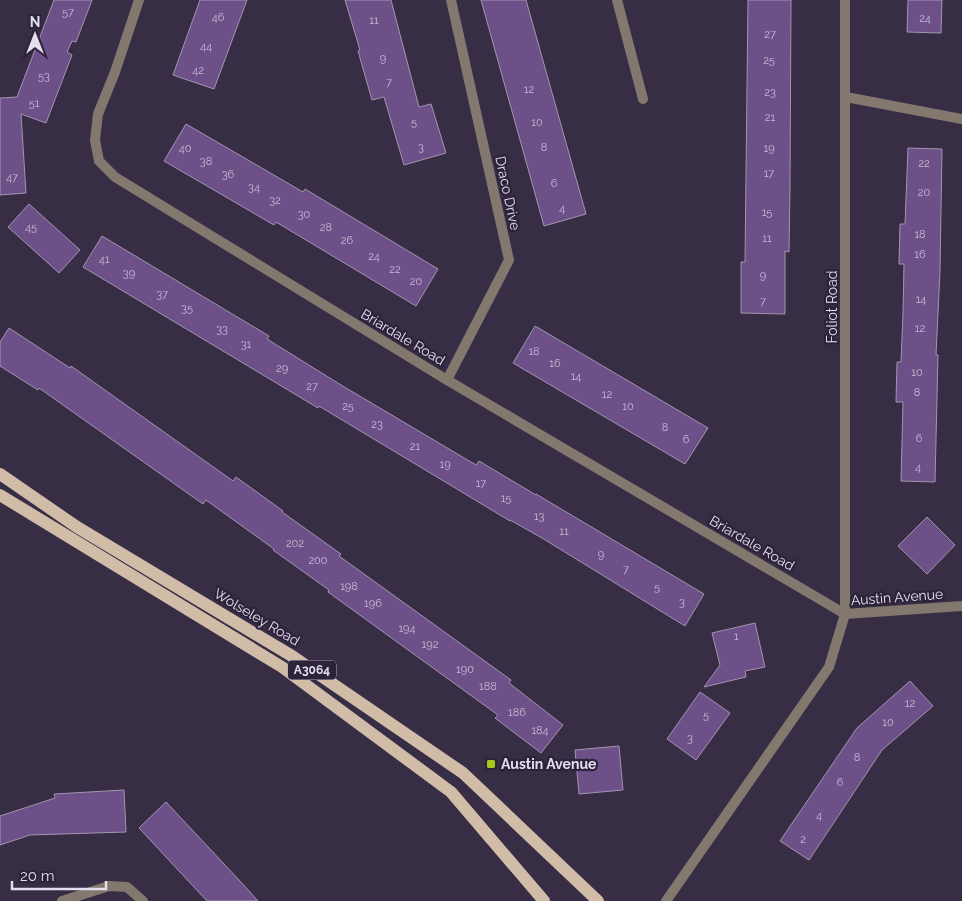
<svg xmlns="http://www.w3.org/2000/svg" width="962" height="901" font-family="Raleway,sans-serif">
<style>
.building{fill:#6d5087;stroke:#a395b1}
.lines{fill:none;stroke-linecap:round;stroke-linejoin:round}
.street{stroke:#82786e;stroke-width:10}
.primary{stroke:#d1bca8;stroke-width:12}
.poi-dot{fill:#a8c71e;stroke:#2d233a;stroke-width:2}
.labels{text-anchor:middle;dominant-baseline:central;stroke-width:4.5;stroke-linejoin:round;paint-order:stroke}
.number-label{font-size:11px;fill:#c6bad4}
.shield{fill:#2d233a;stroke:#aca5b7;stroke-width:1}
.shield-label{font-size:12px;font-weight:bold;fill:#e3dded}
.street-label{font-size:14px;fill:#e3dded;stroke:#2d233a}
.poi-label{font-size:14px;font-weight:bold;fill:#e3dded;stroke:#2d233a;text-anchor:start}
</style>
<rect width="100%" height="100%" fill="#372d45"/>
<g class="building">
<polygon points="54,0 92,0 76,42 72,41 67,52 72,55 46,123 21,114 26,193 0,195 0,98 17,97"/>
<polygon points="200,0 247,0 214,89 173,75"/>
<polygon points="345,0 391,0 419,107 431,104 446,153 404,165 384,97 372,100 358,51 360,50"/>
<polygon points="481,0 526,0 586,214 544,226"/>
<polygon points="748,0 791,0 790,187 789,252 785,251 785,314 741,313 741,262 745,262"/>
<polygon points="908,0 942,0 941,33 907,32"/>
<polygon points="186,124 303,192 305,189 438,269 416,306 276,222 274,225 164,161"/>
<polygon points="908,148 942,149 940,272 936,355 938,355 935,482 901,481 903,402 896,402 897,362 901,362 903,313 904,264 899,264 900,224 905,224"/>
<polygon points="29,204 80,250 59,273 8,227"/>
<polygon points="102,236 269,336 267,339 341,385 476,465 479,461 536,495 536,494 704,594 685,626 542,538 510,520 510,521 319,406 318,408 83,267"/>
<polygon points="535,326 708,428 685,464 513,363"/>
<polygon points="9,328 70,368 71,366 233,481 236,477 283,511 282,512 341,554 339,556 511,680 509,683 563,725 541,753 495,718 498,715 328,592 329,590 273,550 274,549 206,500 203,504 39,388 38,390 0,366 0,342"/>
<polygon points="927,517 955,545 927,574 898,546"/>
<polygon points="755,623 765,667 745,671 746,677 704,687 720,665 712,633"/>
<polygon points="910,681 933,706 882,750 809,860 780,841 857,728"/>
<polygon points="700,692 730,713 696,760 667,739"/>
<polygon points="619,746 623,790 579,794 575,750"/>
<polygon points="124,790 126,832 30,835 0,845 0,816 55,798 54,794"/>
<polygon points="166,802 239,880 258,901 207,901 139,828"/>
</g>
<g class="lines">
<g class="street">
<polyline points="139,0 115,72 98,114 95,140 99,161 115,177 447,380 845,614"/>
<polyline points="617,0 643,99"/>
<polyline points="846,97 962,119"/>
<polyline points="447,380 509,260 451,0"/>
<polyline points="845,614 962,606"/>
<polyline points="62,901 109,886 127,887 143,901"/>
<polyline points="666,901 829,667 845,614 845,0"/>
</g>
<g class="primary">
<polyline points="0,474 77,527 292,656 463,773 598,901"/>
<polyline points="0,495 282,667 451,792 544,901"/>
</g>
</g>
<rect class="poi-dot" x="486" y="759" width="10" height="10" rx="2.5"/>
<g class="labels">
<g class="number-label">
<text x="68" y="12">57</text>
<text x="218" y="17">46</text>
<text x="925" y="18">24</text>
<text x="374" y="20">11</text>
<text x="770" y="34">27</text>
<text x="206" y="46">44</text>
<text x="383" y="58">9</text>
<text x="769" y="60">25</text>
<text x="198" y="70">42</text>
<text x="44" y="76">53</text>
<text x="389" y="82">7</text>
<text x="529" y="89">12</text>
<text x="770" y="92">23</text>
<text x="34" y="103">51</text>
<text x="770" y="117">21</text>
<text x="414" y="122">5</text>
<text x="537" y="122">10</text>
<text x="421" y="147">3</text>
<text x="544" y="147">8</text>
<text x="185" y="148">40</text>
<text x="769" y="148">19</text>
<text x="206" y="161">38</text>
<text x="924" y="163">22</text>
<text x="769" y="173">17</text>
<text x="228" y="174">36</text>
<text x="12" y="177">47</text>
<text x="554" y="183">6</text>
<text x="254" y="187">34</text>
<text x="924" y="192">20</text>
<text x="275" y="200">32</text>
<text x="562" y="208">4</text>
<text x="767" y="212">15</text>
<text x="304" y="214">30</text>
<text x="31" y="227">45</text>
<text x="326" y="227">28</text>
<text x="920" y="234">18</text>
<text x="767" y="238">11</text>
<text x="347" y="240">26</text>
<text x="920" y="254">16</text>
<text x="374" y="256">24</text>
<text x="104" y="259">41</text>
<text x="395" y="269">22</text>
<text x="129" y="273">39</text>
<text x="763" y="275">9</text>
<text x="416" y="281">20</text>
<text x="162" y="294">37</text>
<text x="921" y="299">14</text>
<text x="763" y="301">7</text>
<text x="187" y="308">35</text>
<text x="920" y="328">12</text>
<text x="222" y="329">33</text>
<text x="246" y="344">31</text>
<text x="534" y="351">18</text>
<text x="555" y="363">16</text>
<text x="282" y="368">29</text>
<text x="917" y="372">10</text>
<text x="576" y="376">14</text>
<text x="312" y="386">27</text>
<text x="917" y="392">8</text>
<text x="607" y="394">12</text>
<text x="348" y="406">25</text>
<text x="628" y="406">10</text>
<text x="377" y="424">23</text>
<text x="665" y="427">8</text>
<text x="919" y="438">6</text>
<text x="686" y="439">6</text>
<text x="415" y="446">21</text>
<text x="445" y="464">19</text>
<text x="918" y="467">4</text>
<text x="481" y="483">17</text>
<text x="506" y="498">15</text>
<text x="539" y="516">13</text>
<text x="564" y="531">11</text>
<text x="295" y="543">202</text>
<text x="601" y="554">9</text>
<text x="318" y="560">200</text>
<text x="626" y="569">7</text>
<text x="349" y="586">198</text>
<text x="657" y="587">5</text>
<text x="682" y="602">3</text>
<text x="373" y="603">196</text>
<text x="407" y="628">194</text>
<text x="736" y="636">1</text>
<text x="430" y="644">192</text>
<text x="465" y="669">190</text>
<text x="488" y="686">188</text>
<text x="910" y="703">12</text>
<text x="517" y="712">186</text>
<text x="706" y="715">5</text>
<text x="888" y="722">10</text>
<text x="540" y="730">184</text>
<text x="690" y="738">3</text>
<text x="857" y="757">8</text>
<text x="840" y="782">6</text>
<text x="819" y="815">4</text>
<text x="803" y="839">2</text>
</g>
<rect class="shield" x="288" y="660.5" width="48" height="19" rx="4"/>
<g class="shield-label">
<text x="312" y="670">A3064</text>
</g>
<g class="street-label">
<text transform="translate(508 193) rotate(78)">Draco Drive</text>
<text transform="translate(832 307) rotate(-90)">Foliot Road</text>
<text transform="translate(403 337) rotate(31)">Briardale Road</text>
<text transform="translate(752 543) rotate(30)">Briardale Road</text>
<text transform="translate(897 597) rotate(-4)">Austin Avenue</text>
<text transform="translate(257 617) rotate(31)">Wolseley Road</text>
</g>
<g class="poi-label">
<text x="501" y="764">Austin Avenue</text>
</g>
</g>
<g transform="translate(35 35)" stroke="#2d233a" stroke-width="4" paint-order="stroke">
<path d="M0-4L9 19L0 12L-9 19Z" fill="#e3dded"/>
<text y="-8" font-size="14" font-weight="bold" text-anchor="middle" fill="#e3dded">N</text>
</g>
<path d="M12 881v8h94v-8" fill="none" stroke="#e3dded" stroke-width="2.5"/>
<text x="20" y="881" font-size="15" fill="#e3dded" stroke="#2d233a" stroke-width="4" paint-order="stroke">20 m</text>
</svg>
